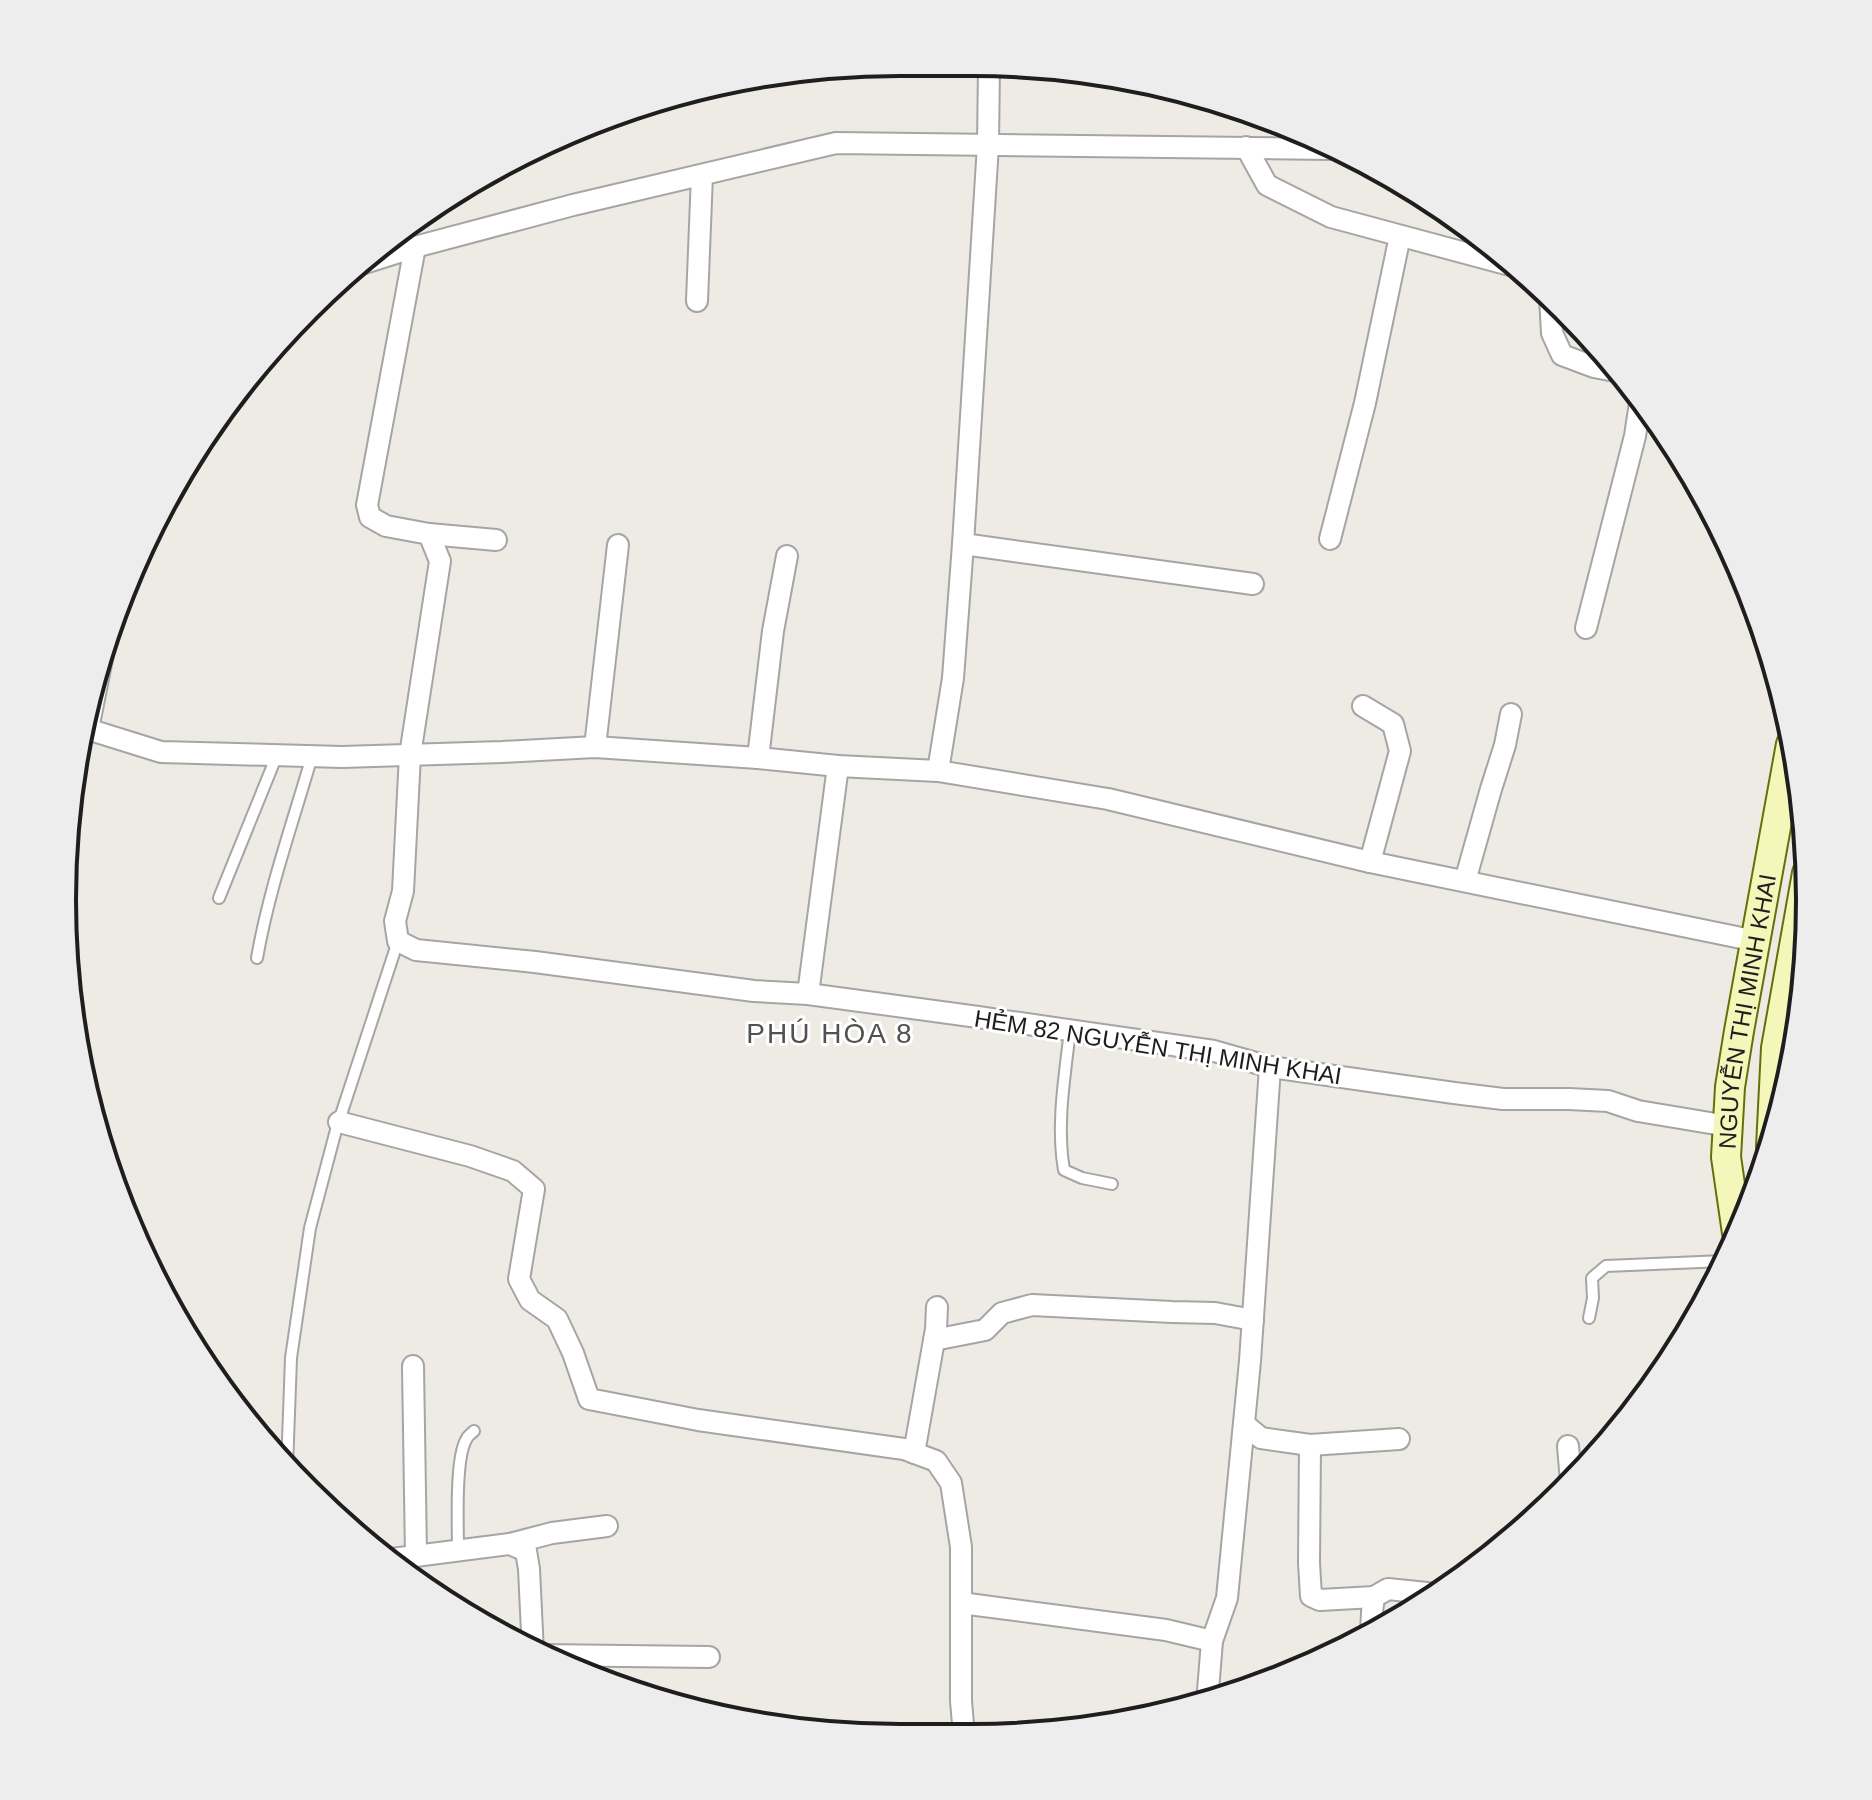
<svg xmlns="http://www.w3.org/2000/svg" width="1872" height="1800" font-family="Helvetica,sans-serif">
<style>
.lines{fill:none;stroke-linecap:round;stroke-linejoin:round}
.service-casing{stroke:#a5a5a5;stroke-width:14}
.minor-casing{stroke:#a5a5a5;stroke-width:24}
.secondary-casing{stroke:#65700a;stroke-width:32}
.service{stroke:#fff;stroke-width:10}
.minor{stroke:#fff;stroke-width:20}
.secondary{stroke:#f4f6ba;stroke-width:28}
.labels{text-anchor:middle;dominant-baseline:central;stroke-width:6;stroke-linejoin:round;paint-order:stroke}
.street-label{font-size:24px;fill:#1e1e1e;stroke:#fff}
.quarter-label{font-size:28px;letter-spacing:2px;fill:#515151;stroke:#fff}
.rim{fill:none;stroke:#1e1e1e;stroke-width:4}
</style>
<rect width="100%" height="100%" fill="#eeebe4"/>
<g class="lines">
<defs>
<g id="service">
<polyline points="219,898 277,755"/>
<path d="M257,958C269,889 293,822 312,756"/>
<path d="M1070,1030C1065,1076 1056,1124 1064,1170L1082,1178L1112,1184"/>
<polyline points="1589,1318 1593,1298 1592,1278 1606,1266 1724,1261"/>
<polyline points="287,1468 291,1358 310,1228 336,1130 398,941"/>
<path d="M458,1550C458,1526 455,1459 466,1440C468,1435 470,1435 474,1431"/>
</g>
<g id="minor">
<polyline points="1246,147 1267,185 1331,217 1521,268"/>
<polyline points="415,247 367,505 370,517 386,526 429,534 440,561 410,755 403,891 395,921 398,941 416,950 535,962 754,991 808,994 978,1017 1214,1051 1270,1067 1454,1093 1503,1099 1569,1099 1608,1101 1638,1111 1728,1126"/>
<polyline points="358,265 415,247 573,205 836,143 1334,149"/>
<polyline points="1550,297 1552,333 1562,355 1594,367 1620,372"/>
<polyline points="697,301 702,175"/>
<polyline points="429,534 496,540"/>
<polyline points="1330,539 1365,403 1400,236"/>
<polyline points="963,544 1253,584"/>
<polyline points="1586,628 1635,436 1641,396"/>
<polyline points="1363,706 1393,724 1400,751 1370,862"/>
<polyline points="84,728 161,752 342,757 502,752 595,747 758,758 838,766 938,771 1108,799 1370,862 1756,941"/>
<polyline points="88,729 109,624"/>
<polyline points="595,747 618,545"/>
<polyline points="758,758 773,631 787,556"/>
<polyline points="938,771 953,678 963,544 988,145 989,66"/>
<polyline points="1465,881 1491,789 1505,745 1511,714"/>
<polyline points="808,994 838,766"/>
<polyline points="339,1122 470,1156 513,1171 534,1189 519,1279 530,1300 557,1319 573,1353 589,1399 698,1420 904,1449 936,1461 951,1483 961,1547 961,1701 964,1736"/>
<polyline points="934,1340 985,1330 1002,1313 1032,1305 1172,1312 1215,1313 1253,1320"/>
<polyline points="413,1366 416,1556"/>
<polyline points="1244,1424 1261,1438 1310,1445 1399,1439"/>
<polyline points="1310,1445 1309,1563 1311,1596 1320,1600 1374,1597"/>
<polyline points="1568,1446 1571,1482"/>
<polyline points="914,1453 936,1329 937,1307"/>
<polyline points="510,1544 552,1533 607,1526"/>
<polyline points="384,1560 510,1544 526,1551 529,1569 533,1653"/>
<polyline points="961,1603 1166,1630 1212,1641 1207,1703"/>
<polyline points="1371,1634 1372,1612 1374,1597 1388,1589 1436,1594"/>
<polyline points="1212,1641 1227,1598 1250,1361 1270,1067"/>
<polyline points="540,1655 709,1657"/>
</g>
<g id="secondary">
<polyline points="1771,1147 1776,1048 1807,873"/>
<path id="s1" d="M1737,1233L1726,1157L1730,1087L1739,1031L1791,744"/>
</g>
</defs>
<use href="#service" class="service-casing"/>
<use href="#minor" class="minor-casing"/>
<use href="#secondary" class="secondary-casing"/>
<use href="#service" class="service"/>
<use href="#minor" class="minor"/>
<use href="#secondary" class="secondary"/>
</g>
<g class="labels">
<g class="street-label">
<text stroke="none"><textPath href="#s1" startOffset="224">NGUYỄN THỊ MINH KHAI</textPath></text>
<text transform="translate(1158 1047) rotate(9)">HẺM 82 NGUYỄN THỊ MINH KHAI</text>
</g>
<g class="quarter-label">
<text x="830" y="1033">PHÚ HÒA 8</text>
</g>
</g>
<path d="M0 0H1872V1800H0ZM900 76H972A824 824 0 0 1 1796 900V900A824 824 0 0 1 972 1724H900A824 824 0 0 1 76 900V900A824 824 0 0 1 900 76Z" fill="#ededed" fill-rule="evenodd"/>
<path class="rim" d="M900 76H972A824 824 0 0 1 1796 900V900A824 824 0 0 1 972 1724H900A824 824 0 0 1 76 900V900A824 824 0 0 1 900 76Z"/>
</svg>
